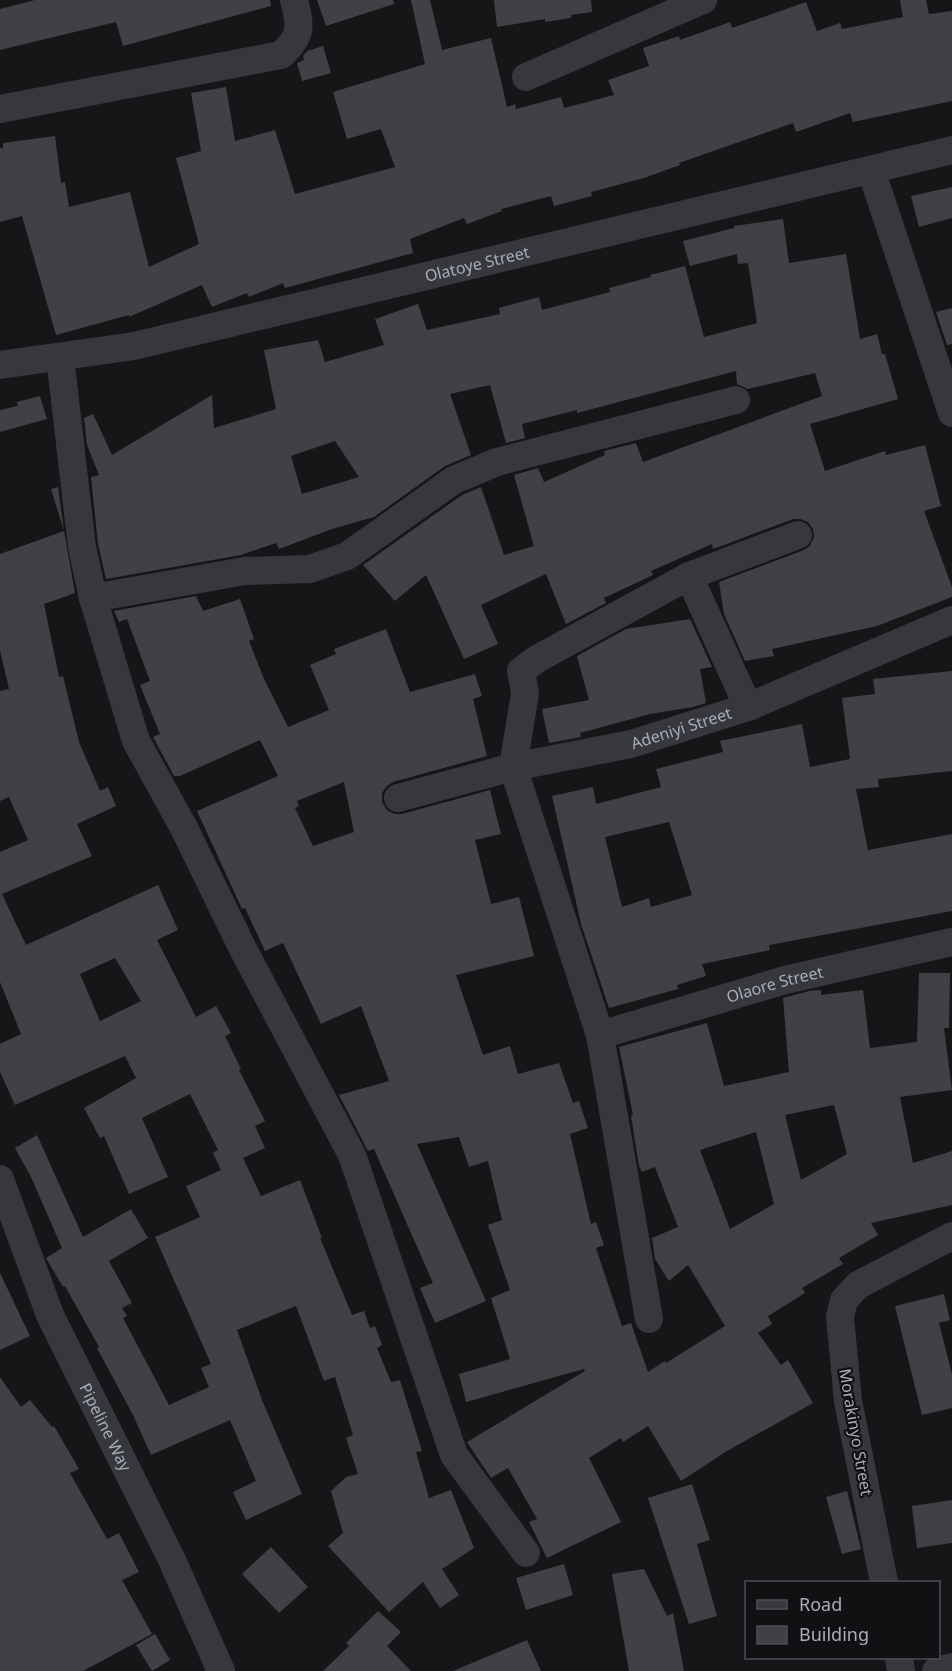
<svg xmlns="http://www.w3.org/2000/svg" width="952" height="1671" font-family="'Noto Sans',sans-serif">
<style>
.building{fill:#404145;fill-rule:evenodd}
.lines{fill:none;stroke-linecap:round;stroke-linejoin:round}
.minor{stroke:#37383d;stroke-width:28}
.labels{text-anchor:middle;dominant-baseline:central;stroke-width:4.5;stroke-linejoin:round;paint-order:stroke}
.street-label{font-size:16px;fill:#a8adb8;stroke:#111113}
</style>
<rect width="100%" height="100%" fill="#161618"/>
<g class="building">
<polygon points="35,0 270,0 271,6 123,46 116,22 0,50 0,9"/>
<polygon points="317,0 393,0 394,4 326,26"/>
<polygon points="411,0 430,0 442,50 491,38 507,107 515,104 516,109 561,97 564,108 614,95 608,80 649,66 643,48 679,36 680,40 730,22 732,28 806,2 817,31 840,23 842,29 903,17 900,0 926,0 929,14 952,11 952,101 853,122 850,113 796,132 793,123 679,163 680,165 644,178 591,192 592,196 554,206 551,196 501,209 502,211 467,224 464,218 410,239 413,253 285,288 283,283 249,297 247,293 212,307 202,285 129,317 129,315 56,335 22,216 0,222 0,148 3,148 3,143 55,136 61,183 65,182 69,207 130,192 149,267 199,244 176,158 201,151 191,93 226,87 235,141 275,130 295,194 395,167 381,129 347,139 333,92 425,64"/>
<polygon points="494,0 591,0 592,12 571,15 571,18 545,22 545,19 497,27"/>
<polygon points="323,46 331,73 302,81 297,63 304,60 303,56 307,51"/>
<polygon points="952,187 952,218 919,227 911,196"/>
<path d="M783,219L789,263L846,254L860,339L877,334L882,354H885L898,399L810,424L825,471L885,451L886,455L925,445L941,506L924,511L952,587V597L877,626L772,649L774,656L745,661L724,614L719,582L804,550L810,546L814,537L813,529L808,522L800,519H793L713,549L712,544L651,571L653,575L604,598L606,603L566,624L546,574L481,605L498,644L464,659L426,575L395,601L363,565L462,495L481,487L504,555L534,546L514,475L538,468L544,482L605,455L604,451L636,443L643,462L822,396L815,373L748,389L737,384L736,371L577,413V410L522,424L525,438L506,443L490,385L450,394L471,455L445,466L374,517L332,529L279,549L276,543L241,555L106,579L98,544L91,477L99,475L87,445L84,418L93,414L112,455L212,395L214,428L276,409L264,350L318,340L325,362L384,345L375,319L418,304L427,330L500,314L499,308L539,297L542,310L610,292L609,288L651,277L650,275L685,266L704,337L757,323L748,263L738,264L737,254L690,266L683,241L734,228V226ZM335,441L359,477L302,494L291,456Z"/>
<polygon points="952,308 952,344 947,345 936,312"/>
<polygon points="40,396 47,419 0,432 0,410 18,406 17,402"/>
<polygon points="58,487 64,531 51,489"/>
<path d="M64,531L75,593L44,604L59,677L63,676L79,742L100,791L108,787L116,806L77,824L92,856L2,894L26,945L158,885L178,930L157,940L196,1017L216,1006L231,1033L225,1036L241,1069L239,1070L265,1121L255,1126L265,1148L243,1158L261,1196L300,1180L322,1238H320L352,1315L364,1311L370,1328L375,1326L382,1345L377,1348L391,1382L400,1380L422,1451L416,1452L429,1498L451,1490L474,1548L442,1569L459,1595L440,1608L423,1582L389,1612L328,1546L343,1533L331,1491L346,1477L358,1474L346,1438L353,1435L335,1377L324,1381L296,1306L237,1330L262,1400L302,1494L246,1520L233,1492L256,1481L230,1420L151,1455L133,1415L97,1348L99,1347L65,1286L63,1287L46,1258L62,1248L31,1177L15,1148L37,1135L83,1237L131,1209L148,1238L109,1261L132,1303L122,1308L127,1316L123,1318L169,1405L209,1387L201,1368L211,1364L155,1237L200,1217L186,1186L221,1170L213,1153L218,1150L190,1094L142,1118L168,1177L129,1194L104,1136L100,1138L84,1108L136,1078L125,1056L15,1105L0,1072V1044L21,1034L0,982V852L28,840L9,797L0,801V691L9,689L0,650V554ZM115,958L141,1001L100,1021L80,974Z"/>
<path d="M196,596L203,611L240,599L254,639L249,641L264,679L288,727L329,710L310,665L336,654L334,649L386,629L410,692L475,674L482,696L473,699L487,756L393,782L387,786L382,793V802L387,810L394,814H402L490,790L501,834L475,840L491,904L519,897L534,956L456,975L483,1055L510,1046L518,1074L559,1063L573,1103L579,1101L588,1128L570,1134L591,1224L596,1222L604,1245L596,1248L622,1326L631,1323L648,1372L665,1361L666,1363L725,1326L688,1265L669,1281L655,1259L652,1238L678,1227L655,1167L642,1172L639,1166L631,1116L633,1115L619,1047L707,1023L724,1086L789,1072L783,998L809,991L821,990V995L863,990L870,1048L917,1042L919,973H950L949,1028H944L952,1090L900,1097L913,1163L952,1151V1205L871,1223L878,1235L839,1258L843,1264L802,1288L805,1293L768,1316L772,1324L758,1333L781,1365L788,1360L813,1403L727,1451L681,1481L648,1426L623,1442L621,1438L589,1458L621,1522L547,1558L529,1522L537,1519L508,1468L491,1478L467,1442L585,1371L584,1369L466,1402L459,1374L510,1359L491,1298L510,1290L488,1225L502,1220L488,1161L469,1167L459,1137L417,1144L486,1301L435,1323L420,1288L433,1283L374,1149L368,1151L339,1095L389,1081L361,1006L321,1024L283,943L265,951L245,908L242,909L197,811L278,776L260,740L180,776H174L153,737L160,734L140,685L150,681L127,619L119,622L114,611ZM344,782L354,832L313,846L295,808L299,806L297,801ZM834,1105L847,1154L801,1180L785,1115ZM756,1132L774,1204L730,1229L700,1150Z"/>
<polygon points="690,619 712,667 700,669 706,703 693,707 650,714 580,733 581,737 549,743 542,709 589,700 577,656 626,629"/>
<path d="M952,671V771L878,779L879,787L856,789L868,850L952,834V911L769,945L770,950L702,964L706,976L677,985L678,989L609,1008L581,924L552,796L593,787L596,804L661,787L656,769L723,752L720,741L802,724L810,767L850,759L842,698L875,694L873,679ZM669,822L692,895L651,907L649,898L622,907L605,837Z"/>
<polygon points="0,1273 30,1336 0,1350"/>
<polygon points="944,1294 950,1320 939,1323 952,1374 952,1408 922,1415 895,1306"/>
<polygon points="0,1377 21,1407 30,1400 52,1427 54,1426 79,1469 70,1473 107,1539 119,1533 139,1572 122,1580 152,1634 83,1671 0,1671"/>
<polygon points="692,1484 710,1540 697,1544 717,1616 689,1624 648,1498"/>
<polygon points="847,1491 861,1549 842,1554 826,1497"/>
<polygon points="952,1500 952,1543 917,1548 912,1506"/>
<polygon points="271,1547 308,1587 279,1613 242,1574"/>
<polygon points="564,1564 573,1595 526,1610 516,1578"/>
<polygon points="644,1569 667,1616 673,1613 684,1671 629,1671 612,1574"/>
<polygon points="378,1611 401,1632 387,1646 411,1671 323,1671 349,1646 346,1643"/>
<polygon points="155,1634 170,1660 152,1671 136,1645"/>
<polygon points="527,1640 541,1671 453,1671"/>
</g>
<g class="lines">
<g class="minor">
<polyline points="526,77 703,0"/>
<path d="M0,109L281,55C302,36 301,27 294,0"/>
<polyline points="871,170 952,413"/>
<polyline points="60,357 82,547 93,598 136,741 184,828 242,947 352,1155 454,1455 526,1553"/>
<path id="s1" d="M0,365L134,346L952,150"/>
<polyline points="689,576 748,707"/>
<polyline points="93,598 245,571 310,569 347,556 454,480 497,462 736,400"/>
<path id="s2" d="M398,798L513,767L631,744L748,707L952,620"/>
<path id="s3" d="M600,1035L785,980L952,942"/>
<path id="s4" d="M0,1179L50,1315L172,1560L221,1671"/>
<polyline points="649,1319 600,1035 513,767 525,693 521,671 537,659 689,576 798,535"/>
<polyline points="884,1582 848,1401 840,1317 844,1300 858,1285 952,1236"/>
<polyline points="899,1658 901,1671"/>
<polyline points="936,1671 952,1667"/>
</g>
</g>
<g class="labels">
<g class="street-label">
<text stroke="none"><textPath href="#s1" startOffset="488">Olatoye Street</textPath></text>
<text stroke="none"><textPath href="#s2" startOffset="292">Adeniyi Street</textPath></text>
<text stroke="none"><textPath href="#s3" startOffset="182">Olaore Street</textPath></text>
<text stroke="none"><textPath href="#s4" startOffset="270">Pipeline Way</textPath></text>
<text transform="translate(856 1432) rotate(80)">Morakinyo Street</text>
</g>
</g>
<rect x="745" y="1581" width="195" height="78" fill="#111113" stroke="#4d4f55" stroke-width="1.5"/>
<rect x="757" y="1600" width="30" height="9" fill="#37383d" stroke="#4d4f55" stroke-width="1.5"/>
<text x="799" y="1611" font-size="18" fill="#a8adb8">Road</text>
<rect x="757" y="1626" width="30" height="18" fill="#404145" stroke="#4d4f55" stroke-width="1.5"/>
<text x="799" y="1641" font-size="18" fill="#a8adb8">Building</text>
</svg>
